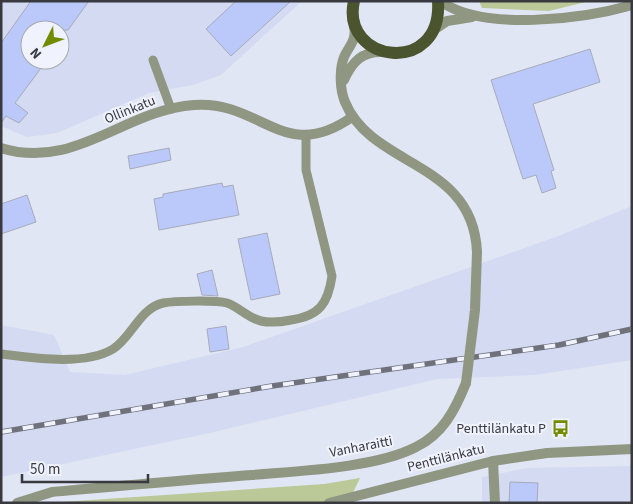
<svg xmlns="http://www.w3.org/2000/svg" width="633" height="504" font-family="'Source Sans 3',sans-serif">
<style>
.built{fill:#d3daf1;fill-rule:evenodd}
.green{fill:#bbc998}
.building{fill:#bbc9fa;stroke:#a6abba}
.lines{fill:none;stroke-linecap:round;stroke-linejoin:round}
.service{stroke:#8f9681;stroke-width:9}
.minor{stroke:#8f9681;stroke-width:10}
.tertiary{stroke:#8f9681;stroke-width:10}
.primary{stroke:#4a542e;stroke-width:12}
.rail-casing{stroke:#6f727b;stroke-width:5.5}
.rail{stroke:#f0f3fd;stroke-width:4;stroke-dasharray:11;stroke-linecap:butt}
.tertiary-bridge{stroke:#8f9681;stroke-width:10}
.labels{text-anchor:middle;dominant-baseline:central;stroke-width:4;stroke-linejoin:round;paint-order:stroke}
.street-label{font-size:14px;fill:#383a40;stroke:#f0f3fd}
.poi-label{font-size:14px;fill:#383a40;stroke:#f0f3fd;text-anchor:end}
</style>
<rect width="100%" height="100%" fill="#e1e6f5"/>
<g class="built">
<path d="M1,1H302L221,75L193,85L149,93L57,133L27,137L1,126ZM30,30H60V60H30Z"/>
<polygon points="632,206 632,360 535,375 437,379 205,434 1,477 1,325 54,335 70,372 125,375 243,347 556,237"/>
<polygon points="632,466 632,503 482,503 482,477 527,468"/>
</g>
<g class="green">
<polygon points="479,1 590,1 549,11 482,8"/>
<polygon points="360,478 348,503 47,503 324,484"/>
</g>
<g class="building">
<polygon points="31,1 89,1 68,30 30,30 30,60 47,60 15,103 28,113 19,123 6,116 1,123 1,43"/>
<polygon points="236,1 291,1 231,56 206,29"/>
<polygon points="590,49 600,82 533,104 554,170 551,171 556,188 542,193 536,175 523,179 491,80"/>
<polygon points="169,148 171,160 130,169 128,156"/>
<polygon points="222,183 223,187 233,185 239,215 159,230 154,199 163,197 163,194"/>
<polygon points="27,195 36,222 1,234 1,204"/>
<polygon points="267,233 280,294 251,300 238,239"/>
<polygon points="212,270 218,296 202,295 197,274"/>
<polygon points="226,326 229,349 210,352 207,329"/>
<polygon points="510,482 538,483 537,503 509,503"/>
</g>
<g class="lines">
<g class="service">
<polyline points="153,60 171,109"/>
<path d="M1,354C33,358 85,366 113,349C131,338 140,308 163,303C174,301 216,300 227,303C239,307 248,318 261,321C270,323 281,322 291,320C319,316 328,304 332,276L306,170V136"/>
</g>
<g class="minor">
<path d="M1,148C75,171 124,110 194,105C261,100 284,165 352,117"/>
<polyline points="493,461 495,503"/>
</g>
<g class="tertiary">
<path d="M440,1C483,32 583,19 632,5"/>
<path d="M354,26C357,40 349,46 344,57C339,70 340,90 345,102C372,168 473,160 477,252"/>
<polyline points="435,29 447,21 472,17"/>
<path d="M344,80C352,62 362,51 383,52"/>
<path d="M17,503L52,492C119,486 185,480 252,475C298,471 376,468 416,447C443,434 455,410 466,383"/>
<polyline points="329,503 493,461 547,453 632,449"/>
</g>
<path class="primary" d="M354,1C340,63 443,77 438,1"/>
<defs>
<polyline id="rail" points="1,432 272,386 559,345 632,329"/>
</defs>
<use href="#rail" class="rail-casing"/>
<use href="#rail" class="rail"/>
<polyline class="tertiary-bridge" points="466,383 475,310 477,252"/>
</g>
<defs>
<symbol id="bus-bare" viewBox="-9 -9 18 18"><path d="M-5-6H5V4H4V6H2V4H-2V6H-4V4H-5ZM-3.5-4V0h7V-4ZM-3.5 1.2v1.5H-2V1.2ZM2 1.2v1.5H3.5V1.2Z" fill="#728b00" stroke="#f0f3fd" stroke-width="2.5" paint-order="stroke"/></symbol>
</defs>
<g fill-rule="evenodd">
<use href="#bus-bare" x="548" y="416" width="25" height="25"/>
</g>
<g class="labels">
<g class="street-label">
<text transform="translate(130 110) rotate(-22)">Ollinkatu</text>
<text transform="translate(361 447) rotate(-11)">Vanharaitti</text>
<text transform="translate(446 458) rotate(-14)">Penttilänkatu</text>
</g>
<g class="poi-label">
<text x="546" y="429">Penttilänkatu P</text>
</g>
</g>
<rect width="633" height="504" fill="none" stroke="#383a40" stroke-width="5"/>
<g transform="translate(45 45) rotate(228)"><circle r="24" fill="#f0f3fd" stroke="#a6a9b1"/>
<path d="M0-4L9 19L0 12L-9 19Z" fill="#728b00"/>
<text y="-8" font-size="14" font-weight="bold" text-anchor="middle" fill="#383a40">N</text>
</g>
<path d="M22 474v8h126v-8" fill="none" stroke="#383a40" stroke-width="2.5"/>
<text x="30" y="474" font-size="15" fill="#383a40" stroke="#f0f3fd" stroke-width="4" paint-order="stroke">50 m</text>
</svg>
